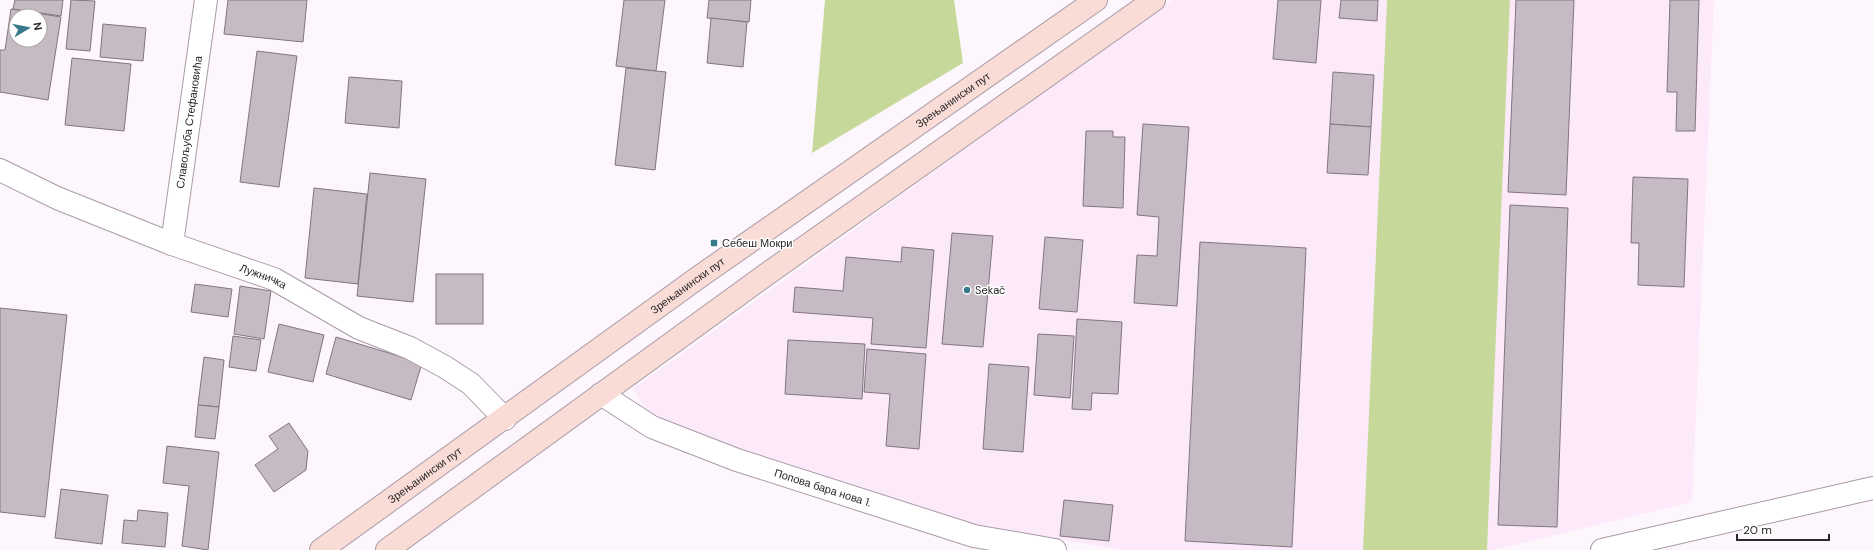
<svg xmlns="http://www.w3.org/2000/svg" width="1873" height="550" font-family="'DM Sans',sans-serif">
<style>
.built{fill:#fce9fa}
.green{fill:#c6d99b}
.building{fill:#c6bac5;stroke:#817680;fill-rule:evenodd}
.lines{fill:none;stroke-linecap:round;stroke-linejoin:round}
.street-casing{stroke:#a89ca7;stroke-width:24}
.secondary-casing{stroke:#a89ca7;stroke-width:24}
.street{stroke:#fff;stroke-width:22}
.secondary{stroke:#f9dcd6;stroke-width:22}
.poi-dot{fill:#367a89;stroke:#fff;stroke-width:1.5}
.labels{text-anchor:middle;dominant-baseline:central;stroke-width:3;stroke-linejoin:round;paint-order:stroke}
.street-label{font-size:11px;fill:#2b272b;stroke:#fff}
.poi-label{font-size:11px;fill:#2b272b;stroke:#fff;text-anchor:start}
</style>
<rect width="100%" height="100%" fill="#fef6fd"/>
<g class="built">
<polygon points="1172,0 1387,0 1363,550 1123,550 982,527 654,421 633,389"/>
<polygon points="1510,0 1714,0 1692,502 1493,550 1487,550"/>
</g>
<g class="green">
<polygon points="825,0 954,0 963,63 812,153"/>
<polygon points="1387,0 1510,0 1487,550 1363,550"/>
</g>
<g class="building">
<polygon points="15,0 63,0 61,16 13,9"/>
<polygon points="71,0 95,1 90,51 66,49"/>
<polygon points="228,0 307,0 303,42 224,34"/>
<polygon points="624,0 665,0 656,71 616,66"/>
<polygon points="709,0 751,0 749,22 707,18"/>
<polygon points="1278,0 1321,0 1316,63 1273,59"/>
<polygon points="1341,0 1378,0 1377,21 1339,18"/>
<polygon points="1516,0 1574,0 1566,195 1508,192"/>
<polygon points="1670,0 1699,0 1695,131 1676,131 1677,92 1667,92"/>
<path d="M11,9L61,17L48,100L0,92V50H5ZM16,16H40V40H16Z"/>
<polygon points="711,18 747,22 743,67 707,63"/>
<polygon points="103,24 146,28 143,61 100,57"/>
<polygon points="257,51 297,56 279,187 240,182"/>
<polygon points="72,58 131,64 124,131 65,125"/>
<polygon points="626,68 666,72 655,170 615,165"/>
<polygon points="1333,72 1374,75 1371,127 1330,124"/>
<polygon points="349,77 402,81 399,128 345,123"/>
<polygon points="1143,124 1189,127 1177,306 1134,303 1137,255 1157,256 1159,217 1137,215"/>
<polygon points="1330,124 1371,127 1368,175 1327,173"/>
<polygon points="1086,131 1113,131 1113,137 1125,137 1123,208 1083,206"/>
<polygon points="370,173 426,179 413,302 357,296"/>
<polygon points="1633,177 1688,179 1684,287 1638,285 1639,243 1631,243"/>
<polygon points="314,188 367,194 358,284 305,278"/>
<polygon points="1510,205 1568,208 1557,527 1498,525"/>
<polygon points="952,233 993,236 983,347 942,344"/>
<polygon points="1045,237 1083,240 1077,312 1039,309"/>
<polygon points="1200,242 1306,248 1292,547 1185,541"/>
<polygon points="902,247 934,250 926,348 871,344 873,318 793,312 795,287 843,291 846,257 901,262"/>
<rect x="436" y="274" width="47" height="50"/>
<polygon points="195,284 232,289 228,317 191,312"/>
<polygon points="240,286 271,291 264,339 234,334"/>
<polygon points="0,308 67,315 45,517 0,512"/>
<polygon points="1077,319 1122,322 1118,394 1092,393 1091,410 1072,409"/>
<polygon points="279,324 324,335 313,382 268,372"/>
<polygon points="1038,334 1074,336 1070,398 1034,395"/>
<polygon points="233,336 261,340 256,371 229,367"/>
<polygon points="336,337 422,363 411,400 326,374"/>
<polygon points="788,340 865,344 862,399 785,394"/>
<polygon points="867,349 926,354 919,449 886,446 890,394 864,392"/>
<polygon points="204,357 224,360 219,407 198,405"/>
<polygon points="989,364 1029,367 1023,452 983,449"/>
<polygon points="198,405 219,407 215,439 195,437"/>
<polygon points="289,423 308,451 306,470 274,492 255,465 278,449 269,436"/>
<polygon points="167,446 219,452 208,550 182,546 189,486 163,483"/>
<polygon points="61,489 108,495 102,544 55,538"/>
<polygon points="1064,500 1113,505 1109,541 1060,536"/>
<polygon points="138,510 168,513 165,547 122,543 124,520 137,521"/>
</g>
<g class="lines">
<defs>
<g id="street">
<path id="s1" d="M0,170L57,198L172,244L274,279L359,328L410,348L445,367L471,384L505,419"/>
<path id="s2" d="M172,244L206,0"/>
<path id="s3" d="M601,394L652,427L737,460L974,536L1055,550"/>
<polyline points="1602,550 1873,488"/>
</g>
<g id="secondary">
<path id="s4" d="M321,550L699,277L1096,0"/>
<polyline points="387,550 767,274 1154,0"/>
</g>
</defs>
<use href="#street" class="street-casing"/>
<use href="#secondary" class="secondary-casing"/>
<use href="#street" class="street"/>
<use href="#secondary" class="secondary"/>
</g>
<g class="poi-dot">
<rect x="710" y="239" width="8" height="8" rx="2"/>
<circle cx="967" cy="290" r="4"/>
</g>
<g class="labels">
<g class="street-label">
<text stroke="none"><textPath href="#s4" startOffset="776">Зрењанински пут</textPath></text>
<text stroke="none"><textPath href="#s2" startOffset="123">Славољуба Стефановића</textPath></text>
<text stroke="none"><textPath href="#s1" startOffset="284">Лужничка</textPath></text>
<text stroke="none"><textPath href="#s4" startOffset="452">Зрењанински пут</textPath></text>
<text stroke="none"><textPath href="#s4" startOffset="128">Зрењанински пут</textPath></text>
<text stroke="none"><textPath href="#s3" startOffset="242">Попова бара нова 1.</textPath></text>
</g>
<g class="poi-label">
<text x="722" y="243">Себеш Мокри</text>
<text x="975" y="290">Sekač</text>
</g>
</g>
<g transform="translate(28 28) rotate(80)"><circle r="19" fill="#ffffff" stroke="#aaa9aa"/>
<path d="M0-3L7 15L0 10L-7 15Z" fill="#367a89"/>
<text y="-6" font-size="11" font-weight="bold" text-anchor="middle" fill="#2b272b">N</text>
</g>
<path d="M1737 534v6h92v-6" fill="none" stroke="#2b272b" stroke-width="2"/>
<text x="1743" y="534" font-size="12" fill="#2b272b" stroke="#ffffff" stroke-width="3" paint-order="stroke">20 m</text>
</svg>
